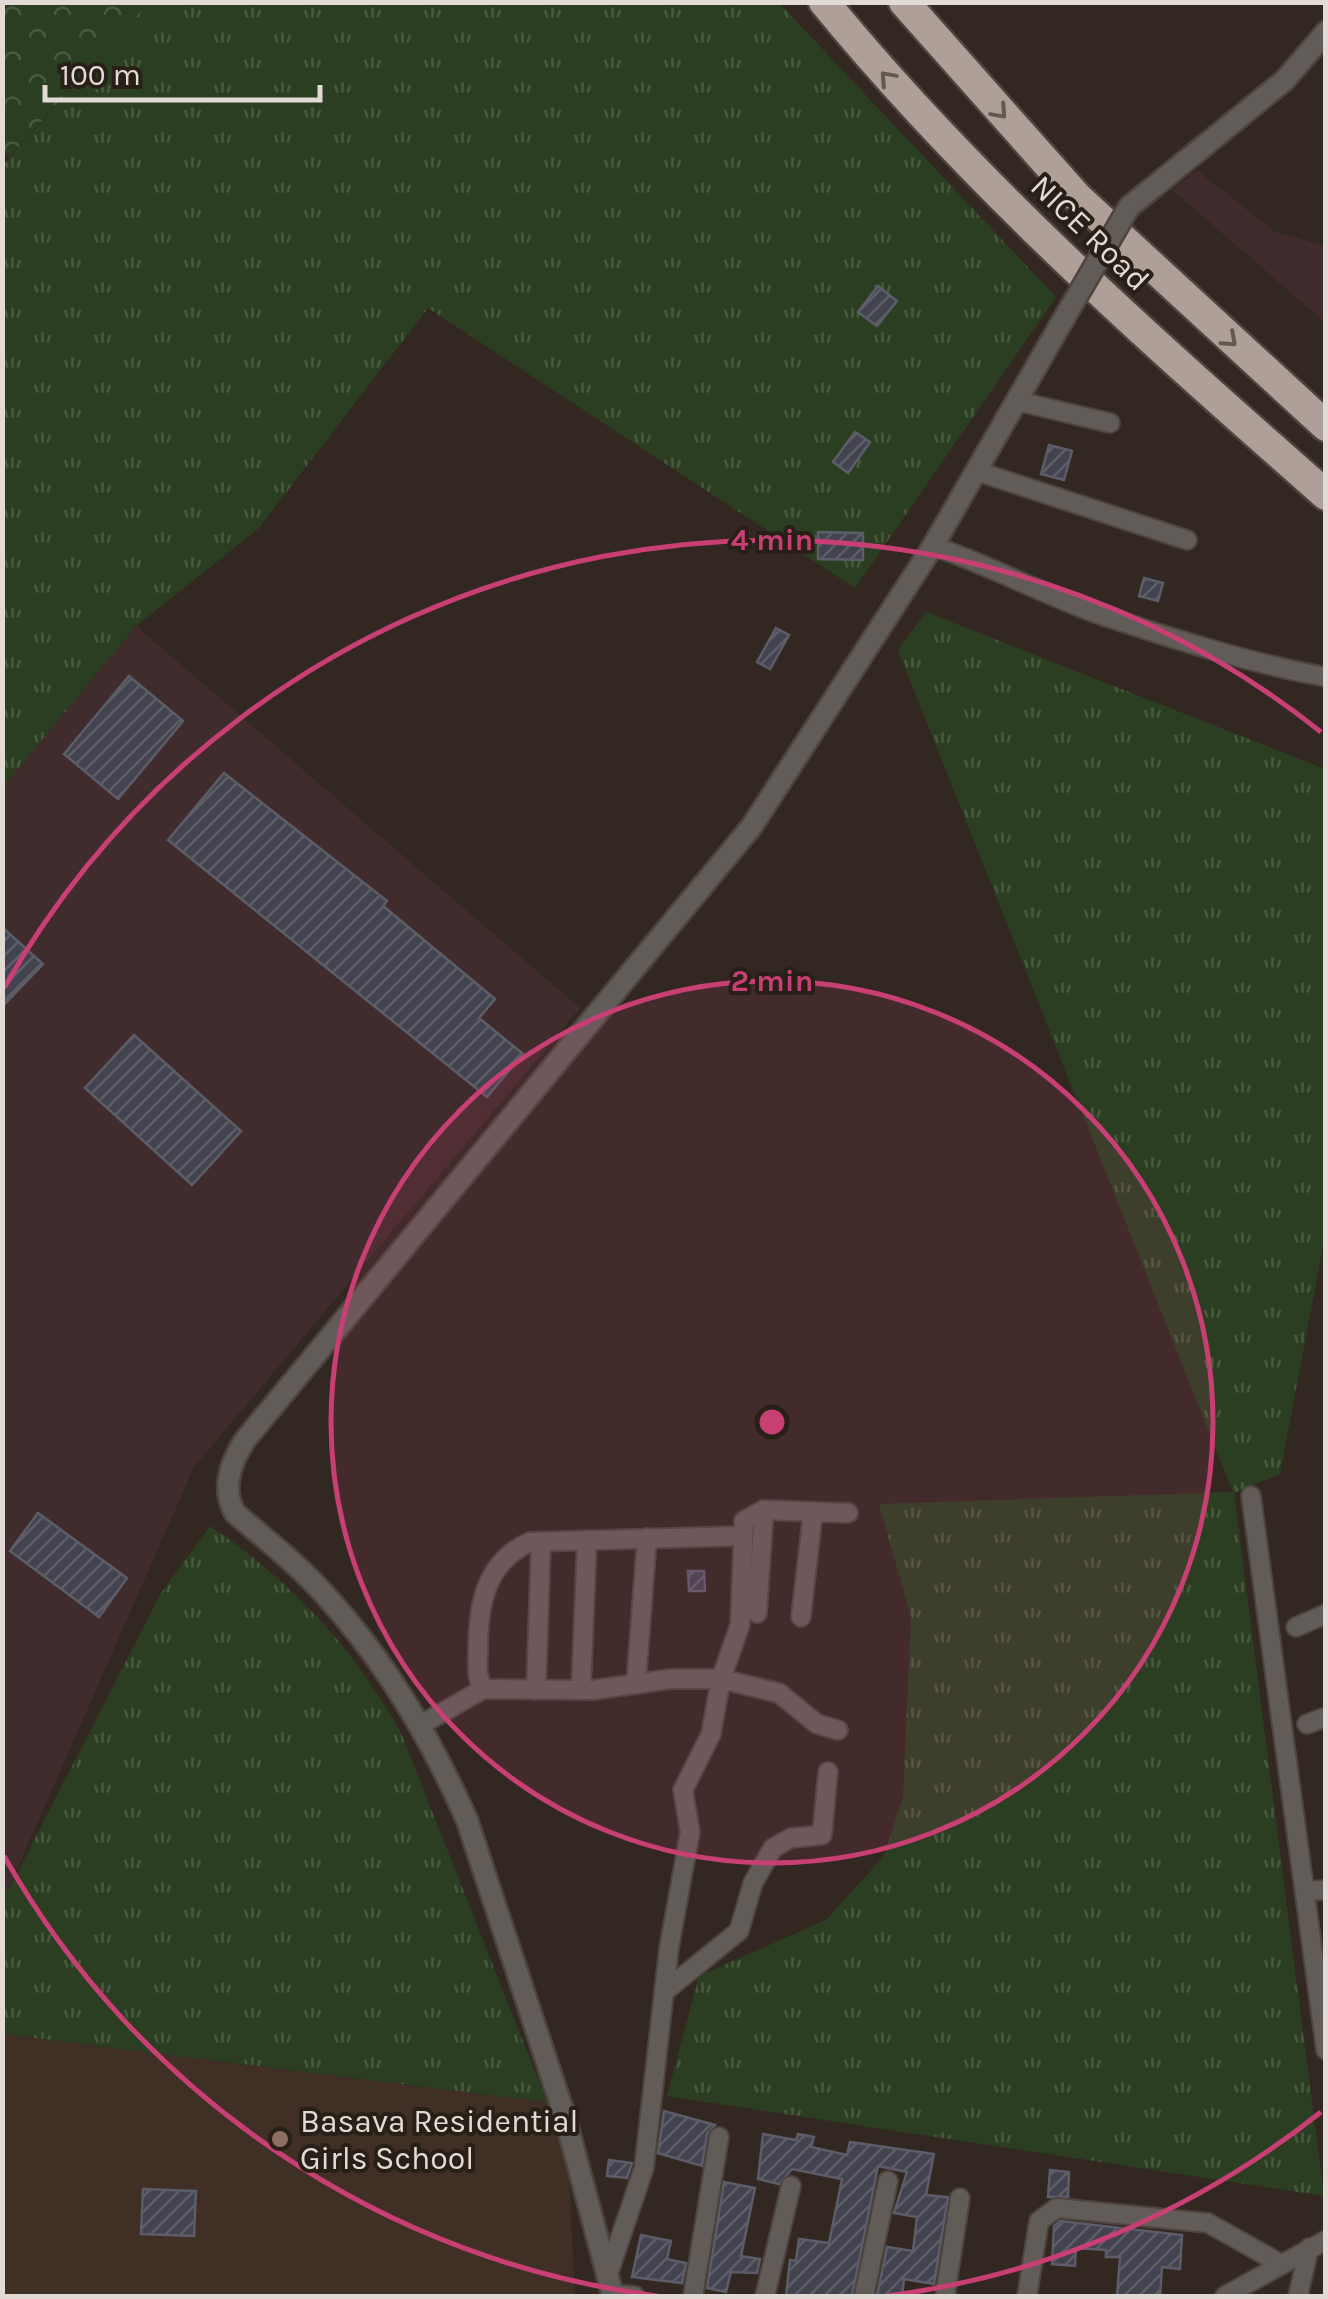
<svg xmlns="http://www.w3.org/2000/svg" width="1328" height="2299" font-family="Karla,sans-serif">
<style>
.built{fill:#3f2f25}
.industrial{fill:#402c2c}
.grass{fill:url(#grass-tufts)}
.forest{fill:url(#forest-crowns)}
.building{fill:url(#building-hatch);stroke:#5c5d69;stroke-width:2.5}
.lines{fill:none;stroke-linecap:round;stroke-linejoin:round}
.minor-casing{stroke:#4e443e;stroke-width:22}
.tertiary-casing{stroke:#4e443e;stroke-width:25}
.motorway-casing{stroke:#4e443e;stroke-width:35}
.minor{stroke:#625c59;stroke-width:18}
.tertiary{stroke:#625c59;stroke-width:20}
.motorway{stroke:#aea098;stroke-width:30}
.tertiary-bridge-casing{stroke:#4e443e;stroke-width:25;stroke-linecap:butt}
.tertiary-bridge{stroke:#625c59;stroke-width:20}
.oneway{stroke:#645951}
.ring{fill:none;stroke:#c83f73;stroke-width:5}
.education-dot{fill:#8d6e63;stroke:#281f17;stroke-width:4}
.labels{text-anchor:middle;dominant-baseline:central;stroke-width:8;stroke-linejoin:round;paint-order:stroke}
.street-label{font-size:32px;fill:#e1dad5;stroke:#281f17}
.poi-label{font-size:32px;fill:#e1dad5;stroke:#281f17;text-anchor:start}
.centre{fill:#c83f73;stroke:#281f17;stroke-width:5}
.ring-label{font-size:30px;text-anchor:middle;font-weight:bold;fill:#c83f73;stroke:#281f17;stroke-width:8;stroke-linejoin:round;paint-order:stroke}
</style>
<defs>
<pattern id="grass-tufts" width="24" height="20" patternUnits="userSpaceOnUse" patternTransform="scale(2.5)"><rect width="24" height="20" fill="#2b3e21"/><path d="M3 7l-1-3M5 7V3M7 7l1-3M15 17l-1-3M17 17v-4M19 17l1-3" fill="none" stroke="#495940"/></pattern>
<pattern id="forest-crowns" width="20" height="18" patternUnits="userSpaceOnUse" patternTransform="scale(2.5)"><rect width="20" height="18" fill="#2b3e21"/><path d="M2 6a3 3 0 1 1 6 0M12 15a3 3 0 1 1 6 0" fill="none" stroke="#495940"/></pattern>
<pattern id="building-hatch" width="6" height="6" patternUnits="userSpaceOnUse" patternTransform="scale(2.5)"><rect width="6" height="6" fill="#42434f"/><path d="M-1 1l2-2M0 6l6-6M5 7l2-2" fill="none" stroke="#5d5e67"/></pattern>
</defs>
<rect width="100%" height="100%" fill="#322821"/>
<polygon class="built" points="3,2034 547,2102 569,2176 575,2296 3,2296"/>
<g class="industrial">
<polygon points="1197,170 1274,231 1325,246 1325,322 1172,190"/>
<polygon points="136,626 580,1008 194,1467 7,1892 3,1888 3,787"/>
</g>
<g class="grass">
<polygon points="148,3 779,3 1056,297 855,588 428,308 258,529 136,626 3,787 3,165"/>
<polygon points="926,612 1325,769 1325,1235 1280,1474 1234,1493 1324,2196 667,2096 699,1976 826,1920 884,1856 903,1797 911,1617 879,1504 1233,1492 898,650"/>
<path d="M210,1526C291,1581 354,1648 401,1733L547,2102L3,2034V1888L8,1891L161,1593Z"/>
</g>
<polygon class="forest" points="3,2 148,3 9,157 2,149"/>
<g class="building">
<polygon points="878,286 897,301 877,326 858,312"/>
<polygon points="855,432 870,442 848,473 833,462"/>
<polygon points="1049,445 1072,451 1064,480 1041,474"/>
<polygon points="818,532 863,533 863,560 818,559"/>
<polygon points="1144,578 1163,583 1158,601 1139,596"/>
<polygon points="776,628 789,635 770,669 757,662"/>
<polygon points="129,676 183,721 118,799 64,754"/>
<polygon points="224,773 387,901 383,906 495,999 479,1018 523,1054 487,1097 168,840"/>
<polygon points="2,927 43,964 2,1007"/>
<polygon points="134,1035 241,1131 192,1185 85,1088"/>
<polygon points="38,1513 127,1578 99,1617 10,1551"/>
<polygon points="688,1571 704,1571 705,1591 689,1591"/>
<polygon points="664,2111 715,2125 707,2134 702,2166 658,2153"/>
<polygon points="763,2134 796,2140 798,2134 814,2137 811,2147 847,2155 850,2142 934,2154 926,2195 948,2197 934,2284 904,2279 902,2296 877,2296 887,2247 913,2251 917,2217 894,2213 907,2172 878,2166 852,2296 786,2296 790,2260 796,2261 799,2239 829,2243 842,2179 792,2169 779,2184 758,2179"/>
<polygon points="609,2160 632,2163 627,2178 607,2176"/>
<polygon points="1050,2170 1069,2172 1068,2197 1048,2197"/>
<polygon points="724,2182 755,2188 741,2256 760,2259 757,2273 731,2272 726,2292 707,2288"/>
<polygon points="143,2189 196,2191 194,2236 141,2234"/>
<polygon points="1060,2221 1182,2235 1180,2269 1162,2267 1160,2296 1117,2296 1120,2257 1106,2257 1106,2250 1076,2248 1075,2266 1052,2264 1054,2226"/>
<polygon points="641,2235 671,2241 667,2259 686,2263 682,2283 632,2277"/>
</g>
<g class="lines">
<defs>
<g id="minor">
<polyline points="1017,401 1110,423"/>
<polyline points="976,471 1187,540"/>
<path d="M933,546C992,566 1046,596 1104,616C1177,640 1249,663 1326,677"/>
<polyline points="1251,1496 1326,2050"/>
<polyline points="757,1613 764,1510"/>
<polyline points="801,1617 813,1512"/>
<polyline points="1296,1627 1326,1614"/>
<polyline points="636,1684 647,1538"/>
<path d="M483,1689C476,1677 478,1664 478,1650C478,1606 485,1562 530,1542L740,1536"/>
<polyline points="536,1690 541,1542"/>
<polyline points="581,1690 587,1540"/>
<polyline points="1307,1724 1326,1717"/>
<polyline points="419,1726 483,1689 593,1690 670,1679 721,1679 779,1693 817,1724 838,1730"/>
<polyline points="1305,1891 1326,1890"/>
<polyline points="665,1991 739,1931 753,1883 773,1848 791,1838 822,1835 828,1772"/>
<polyline points="607,2277 644,2168 669,1948 690,1832 683,1790 711,1734 721,1679 740,1625 744,1521 764,1510 848,1513"/>
<polyline points="612,2294 635,2296"/>
<polyline points="693,2296 719,2137"/>
<polyline points="765,2296 791,2186"/>
<polyline points="864,2296 888,2181"/>
<polyline points="945,2296 960,2198"/>
<polyline points="1027,2296 1039,2221 1057,2208 1208,2223 1281,2264"/>
<polyline points="1225,2296 1326,2240"/>
<polyline points="1298,2296 1309,2248"/>
</g>
<g id="tertiary">
<polyline points="1129,207 1285,80 1326,32"/>
<path d="M613,2296L565,2117L467,1820C432,1741 385,1661 327,1597C300,1566 266,1540 235,1513C221,1489 231,1462 245,1440L752,826L933,546L1066,315"/>
</g>
<g id="motorway">
<path d="M824,2C973,184 1150,340 1326,495"/>
<polyline points="904,2 1077,197 1326,426"/>
</g>
</defs>
<use href="#minor" class="minor-casing"/>
<use href="#tertiary" class="tertiary-casing"/>
<use href="#motorway" class="motorway-casing"/>
<use href="#minor" class="minor"/>
<use href="#tertiary" class="tertiary"/>
<use href="#motorway" class="motorway"/>
<defs>
<polyline id="tertiary-bridge" points="1066,315 1129,207"/>
</defs>
<use href="#tertiary-bridge" class="tertiary-bridge-casing"/>
<use href="#tertiary-bridge" class="tertiary-bridge"/>
</g>
<defs><path id="oneway-chevron" d="M-2-3.5L2.5 0L-2 3.5" fill="none" stroke-width="1.6" stroke-linecap="round" stroke-linejoin="round" transform="scale(2.5)"/></defs>
<g class="oneway">
<use href="#oneway-chevron" transform="translate(887 78) rotate(-132)"/>
<use href="#oneway-chevron" transform="translate(1000 112) rotate(48)"/>
<use href="#oneway-chevron" transform="translate(1230 340) rotate(42)"/>
</g>
<circle cx="772" cy="1422" r="441" fill="#c83f73" fill-opacity=".12"/>
<g class="ring">
<circle cx="772" cy="1422" r="441"/>
<path d="M1321 2112A882 882 0 0 1 887 2296M657 2296A882 882 0 0 1 4 1856M4 988A882 882 0 0 1 1321 732"/>
</g>
<circle class="education-dot" cx="280" cy="2139" r="10"/>
<g class="labels">
<g class="street-label">
<text transform="translate(1090 233) rotate(44)">NICE Road</text>
</g>
<g class="poi-label">
<text x="300" y="2121">Basava Residential<tspan x="300" dy="37">Girls School</tspan></text>
</g>
</g>
<circle cx="772" cy="1422" r="15" class="centre"/>
<g class="ring-label">
<text x="772" y="550">4 min</text>
<text x="772" y="991">2 min</text>
</g>
<rect width="1328" height="2299" fill="none" stroke="#e1dad5" stroke-width="10"/>
<path d="M45 85v15h275v-15" fill="none" stroke="#e1dad5" stroke-width="5"/>
<text x="60" y="85" font-size="30" fill="#e1dad5" stroke="#281f17" stroke-width="8" paint-order="stroke">100 m</text>
</svg>
